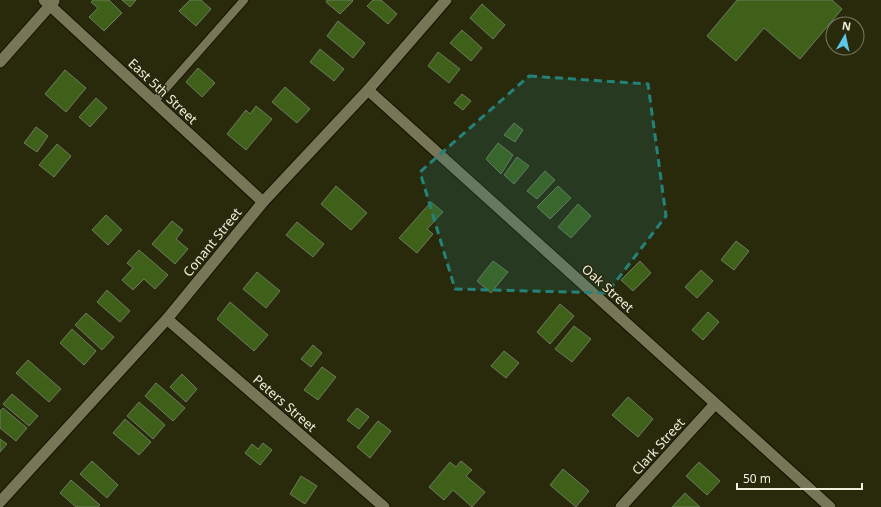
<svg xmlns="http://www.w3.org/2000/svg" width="881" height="507" font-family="'Noto Sans',sans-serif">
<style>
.building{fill:#3f6019;stroke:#6d7c60}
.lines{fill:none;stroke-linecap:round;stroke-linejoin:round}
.service-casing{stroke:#121200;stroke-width:10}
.minor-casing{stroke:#121200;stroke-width:13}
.service{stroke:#777758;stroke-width:8}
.minor{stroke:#777758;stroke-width:11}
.marked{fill:#258279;fill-opacity:0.2;stroke:#258279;stroke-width:3;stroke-dasharray:8 5;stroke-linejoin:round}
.labels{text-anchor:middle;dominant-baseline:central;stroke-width:3;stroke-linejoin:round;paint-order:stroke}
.street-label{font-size:13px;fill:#eff0de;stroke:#29290c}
</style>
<rect width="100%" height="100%" fill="#29290c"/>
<g class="building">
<polygon points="93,0 109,0 122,13 104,31 89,17 98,8 91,2"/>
<polygon points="122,0 136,0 130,7"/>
<polygon points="190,0 201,0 211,9 196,26 179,11"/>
<polygon points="327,0 352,0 353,1 340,14 326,2"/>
<polygon points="373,0 381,0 397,14 388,24 367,6"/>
<polygon points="737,0 832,0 842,9 800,59 764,28 736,61 707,36"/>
<polygon points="482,4 505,25 493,39 470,18"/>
<polygon points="338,21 365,43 353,58 327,36"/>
<polygon points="462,30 482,48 471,61 450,43"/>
<polygon points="320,49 344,69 334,81 310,62"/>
<polygon points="438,52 460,69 449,83 428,66"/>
<polygon points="198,68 215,83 202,97 186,82"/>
<polygon points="65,70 86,88 66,112 45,94"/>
<polygon points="285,87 310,109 297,123 272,102"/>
<polygon points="462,94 471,101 463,110 454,103"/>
<polygon points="96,98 107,108 90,127 79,117"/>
<polygon points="256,106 272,119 246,150 227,134 246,110 250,114"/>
<polygon points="514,123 523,130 515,142 504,135"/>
<polygon points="36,127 48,136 37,152 24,143"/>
<polygon points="498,143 513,155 501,174 486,159"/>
<polygon points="57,144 71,156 54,177 39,165"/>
<polygon points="517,157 529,166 514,184 504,175"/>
<polygon points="545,171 555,180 537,199 527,191"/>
<polygon points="336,186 367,213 351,230 321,204"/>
<polygon points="558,186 571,198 550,219 537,207"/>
<polygon points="431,202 443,212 427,229 433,234 417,253 399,238"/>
<polygon points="578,204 591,216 571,238 558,227"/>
<polygon points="106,215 122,230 108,245 92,230"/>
<polygon points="172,221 183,230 176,239 188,249 175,264 152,244"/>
<polygon points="297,222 324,244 313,257 286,235"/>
<polygon points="736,241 749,251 734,270 721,260"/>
<polygon points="139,250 168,275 155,289 144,279 133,290 122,280 133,268 127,263"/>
<polygon points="493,261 508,272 491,293 477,281"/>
<polygon points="640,261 651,273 633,291 621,280"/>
<polygon points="701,270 713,281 697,298 685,287"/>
<polygon points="257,272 280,291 266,308 243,289"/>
<polygon points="107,290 130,311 120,322 97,302"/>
<polygon points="230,302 268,335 254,351 217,319"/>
<polygon points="560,304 574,316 550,344 537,332"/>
<polygon points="708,312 719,322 703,340 692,330"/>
<polygon points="86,313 114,337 102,350 75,325"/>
<polygon points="574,326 591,339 572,362 555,349"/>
<polygon points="72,329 96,351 84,365 60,343"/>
<polygon points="313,345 322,353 311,367 301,359"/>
<polygon points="504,351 519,363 506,378 491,366"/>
<polygon points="28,360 61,389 49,402 16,373"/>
<polygon points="322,367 336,377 318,400 304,390"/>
<polygon points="182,374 197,389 186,402 170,387"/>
<polygon points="156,383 185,408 173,421 145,396"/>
<polygon points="12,394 38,416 29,426 3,404"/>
<polygon points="628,397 653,419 638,437 612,415"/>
<polygon points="139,402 165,425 153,439 127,416"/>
<polygon points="3,408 27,428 16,441 0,428 0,411"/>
<polygon points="357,408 369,417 359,429 347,420"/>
<polygon points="125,419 151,442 139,455 113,433"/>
<polygon points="378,421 391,431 370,458 357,447"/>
<polygon points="0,439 7,444 0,452"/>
<polygon points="263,443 272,450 260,465 245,453 252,444 258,449"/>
<polygon points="92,461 118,485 107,498 80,474"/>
<polygon points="461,461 472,470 466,476 485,492 472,507 453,490 444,500 429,487 450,462 456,467"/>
<polygon points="699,462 720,481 707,495 686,476"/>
<polygon points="563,469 589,491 576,507 550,485"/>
<polygon points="301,476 317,486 305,504 290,494"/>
<polygon points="71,480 100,505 98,507 76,507 60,493"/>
<polygon points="685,493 700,507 672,507"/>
</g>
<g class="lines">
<defs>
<polyline id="service" points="154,102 244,0"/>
<g id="minor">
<polyline points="44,0 263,202"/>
<polyline points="0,62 54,1"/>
<polyline points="368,90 830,507"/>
<polyline points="167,319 384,507"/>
<polyline points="0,502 167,319 263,202 368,90 446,0"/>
<polyline points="621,507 715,404"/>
</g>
</defs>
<use href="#service" class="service-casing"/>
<use href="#minor" class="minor-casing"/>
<use href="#service" class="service"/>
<use href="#minor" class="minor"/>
</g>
<path class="marked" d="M529,76L648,84L666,216L607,293L455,289L420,172Z"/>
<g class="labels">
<g class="street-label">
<text transform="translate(163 91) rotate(43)">East 5th Street</text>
<text transform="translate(212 242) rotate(-51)">Conant Street</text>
<text transform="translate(608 288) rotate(42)">Oak Street</text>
<text transform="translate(285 403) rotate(41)">Peters Street</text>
<text transform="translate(658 446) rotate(-48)">Clark Street</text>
</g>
</g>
<g transform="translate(845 36) rotate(9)"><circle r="19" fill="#29290c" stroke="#787960"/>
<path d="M0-3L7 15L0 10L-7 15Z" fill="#5cc7e8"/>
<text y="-6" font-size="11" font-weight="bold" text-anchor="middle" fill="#eff0de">N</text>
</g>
<path d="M737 483v6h125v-6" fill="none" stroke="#eff0de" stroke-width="2"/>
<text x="743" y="483" font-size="12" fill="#eff0de" stroke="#29290c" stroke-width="3" paint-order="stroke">50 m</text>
</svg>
